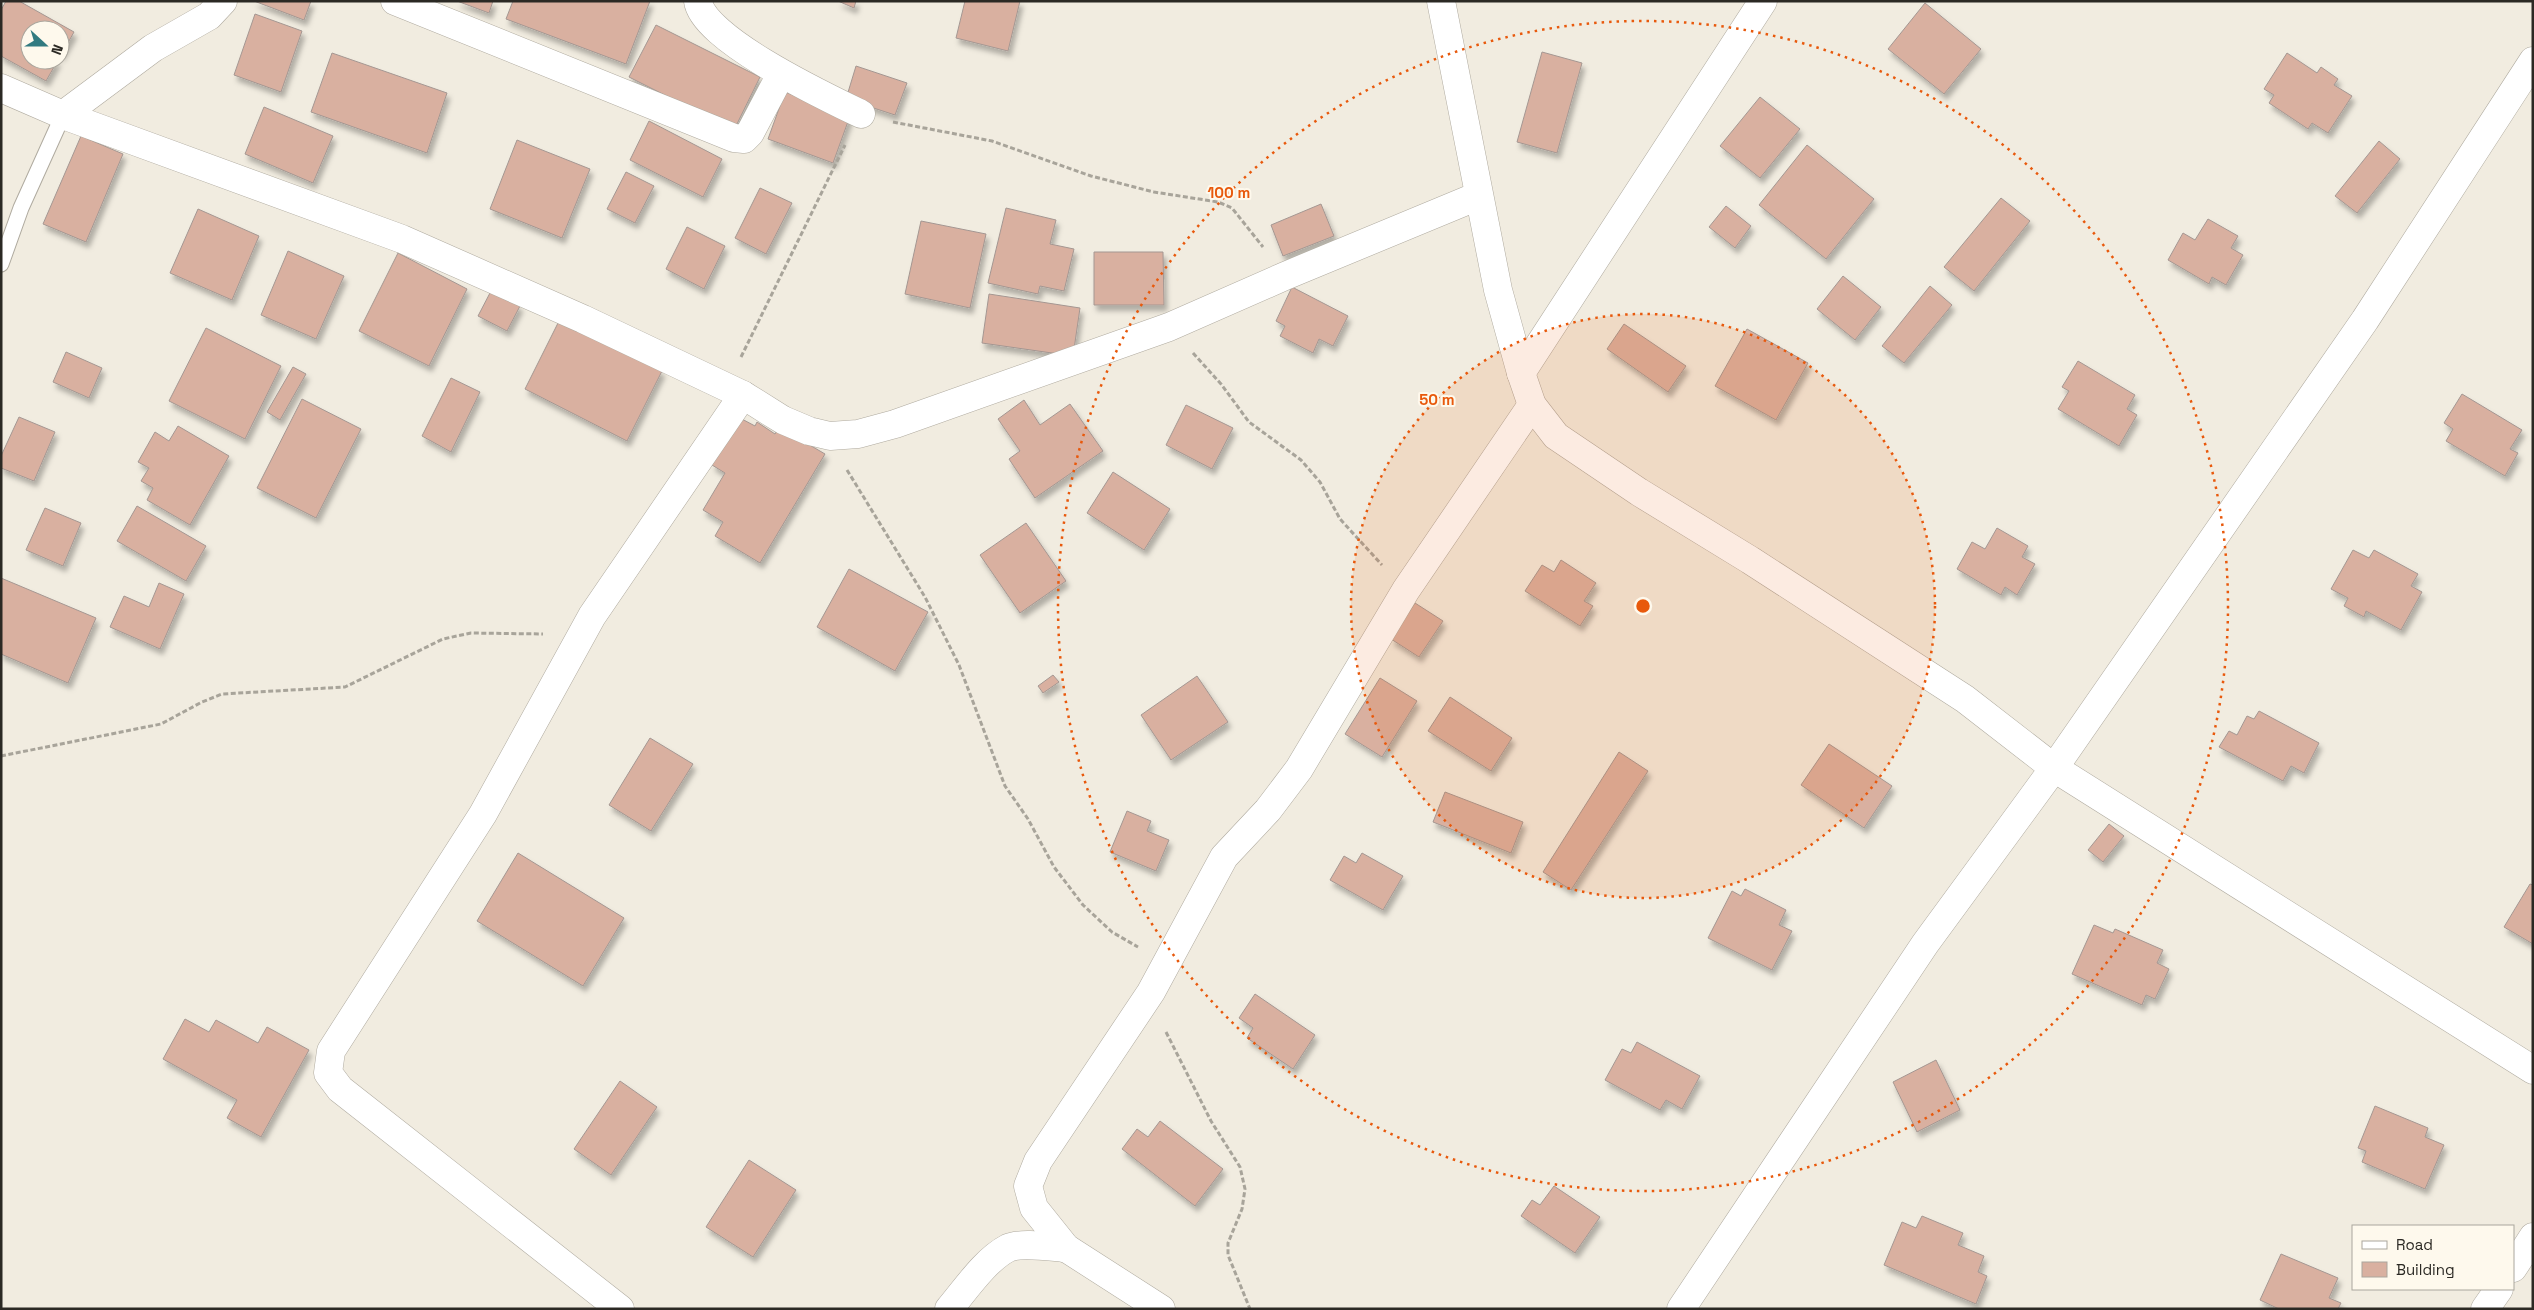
<svg xmlns="http://www.w3.org/2000/svg" width="2534" height="1310" font-family="'Space Grotesk',sans-serif">
<style>
.building{fill:#d9b0a0;stroke:#a49792;filter:url(#shadow)}
.lines{fill:none;stroke-linecap:round;stroke-linejoin:round}
.service-casing{stroke:#afaa9f;stroke-width:17}
.minor-casing{stroke:#afaa9f;stroke-width:29}
.path{stroke:#a8a49a;stroke-width:3;stroke-dasharray:5 2.5;stroke-linecap:butt}
.service{stroke:#fff;stroke-width:15}
.minor{stroke:#fff;stroke-width:28}
.ring{fill:none;stroke:#e8590c;stroke-width:2.5;stroke-dasharray:2.5 5}
.centre{fill:#e8590c;stroke:#fef9ed;stroke-width:2.5}
.ring-label{font-size:15px;text-anchor:middle;font-weight:bold;fill:#e8590c;stroke:#fef9ed;stroke-width:4;stroke-linejoin:round;paint-order:stroke}
</style>
<defs>
<filter id="shadow"><feDropShadow dx="3" dy="5.5" stdDeviation="2.5" flood-color="#0004"/></filter>
</defs>
<rect width="100%" height="100%" fill="#f1ece0"/>
<g class="building">
<polygon points="6,1 19,1 74,32 60,57 60,30 30,30 30,60 58,60 46,81 1,56 1,10"/>
<polygon points="254,1 311,1 304,20"/>
<polygon points="457,1 493,1 489,13"/>
<polygon points="513,1 650,1 626,64 506,19"/>
<polygon points="838,1 856,1 854,8"/>
<polygon points="965,1 1020,1 1008,51 956,38"/>
<polygon points="1925,3 1981,49 1944,94 1888,49"/>
<polygon points="255,14 302,31 281,92 234,75"/>
<polygon points="656,25 760,77 734,130 629,77"/>
<polygon points="1542,52 1582,63 1557,153 1517,142"/>
<polygon points="332,53 447,93 427,153 311,112"/>
<polygon points="2287,53 2317,73 2321,67 2338,79 2334,85 2352,96 2328,133 2312,123 2308,129 2269,103 2274,95 2264,89"/>
<polygon points="856,66 907,83 895,115 846,99"/>
<polygon points="785,92 850,116 833,163 768,139"/>
<polygon points="1760,97 1800,129 1760,178 1720,146"/>
<polygon points="264,107 333,136 313,183 245,154"/>
<polygon points="649,121 722,159 703,197 630,160"/>
<polygon points="81,136 123,154 86,242 43,224"/>
<polygon points="517,140 590,169 562,238 490,209"/>
<polygon points="2379,141 2400,159 2357,213 2335,196"/>
<polygon points="1807,145 1874,199 1826,259 1759,205"/>
<polygon points="626,172 654,186 635,223 607,209"/>
<polygon points="760,188 792,203 766,254 735,238"/>
<polygon points="2001,198 2030,221 1974,291 1944,267"/>
<polygon points="1321,204 1334,236 1283,256 1271,225"/>
<polygon points="1726,206 1751,226 1735,248 1709,227"/>
<polygon points="1006,208 1056,220 1050,244 1074,249 1064,291 1040,286 1038,294 988,283"/>
<polygon points="198,209 259,236 232,300 170,273"/>
<polygon points="2208,219 2238,236 2231,248 2243,255 2226,285 2212,277 2209,284 2168,260 2183,233 2195,240"/>
<polygon points="921,221 986,234 970,308 905,294"/>
<polygon points="687,227 725,246 704,289 666,269"/>
<polygon points="288,251 344,276 316,339 261,315"/>
<polygon points="1094,252 1163,252 1164,305 1094,305"/>
<polygon points="398,253 467,289 429,366 359,331"/>
<polygon points="1843,276 1881,307 1855,340 1817,309"/>
<polygon points="1930,286 1952,305 1904,363 1882,346"/>
<polygon points="1292,287 1348,316 1333,346 1319,339 1313,353 1280,336 1285,326 1276,321"/>
<polygon points="491,291 520,306 507,331 478,316"/>
<polygon points="989,294 1080,308 1073,356 982,343"/>
<polygon points="560,319 662,371 627,441 525,389"/>
<polygon points="1624,324 1686,366 1668,392 1607,349"/>
<polygon points="206,328 281,366 245,439 169,401"/>
<polygon points="1747,329 1808,363 1776,420 1715,386"/>
<polygon points="66,352 102,368 89,398 53,382"/>
<polygon points="2078,361 2135,395 2127,409 2137,415 2119,446 2058,409 2069,391 2062,387"/>
<polygon points="293,367 306,374 280,420 267,412"/>
<polygon points="451,378 480,392 451,452 422,436"/>
<polygon points="2462,394 2522,430 2510,449 2518,453 2505,476 2446,441 2453,429 2444,423"/>
<polygon points="302,399 361,429 316,518 257,488"/>
<polygon points="1024,400 1040,425 1070,404 1103,451 1035,498 1009,459 1020,451 998,419"/>
<polygon points="1186,405 1233,428 1212,469 1166,445"/>
<polygon points="19,417 55,432 34,481 1,468 1,456"/>
<polygon points="740,418 755,426 757,422 775,434 779,427 825,454 760,563 715,536 723,522 703,510 725,473 712,465"/>
<polygon points="178,426 229,456 190,525 147,500 153,488 141,481 149,468 138,462 155,432 169,441"/>
<polygon points="1113,472 1170,509 1144,550 1087,513"/>
<polygon points="137,506 206,546 186,581 117,541"/>
<polygon points="45,508 81,523 63,566 26,550"/>
<polygon points="1026,523 1066,581 1020,613 980,555"/>
<polygon points="1997,528 2028,546 2022,557 2035,564 2017,595 2005,587 2001,595 1957,569 1972,542 1985,549"/>
<polygon points="2353,550 2369,558 2374,550 2418,574 2411,586 2422,592 2401,630 2366,611 2364,617 2344,606 2348,598 2331,589"/>
<polygon points="1561,560 1596,583 1584,601 1593,606 1580,626 1525,591 1542,565 1554,572"/>
<polygon points="849,569 928,612 895,671 817,627"/>
<polygon points="1,578 96,618 68,683 1,654"/>
<polygon points="159,583 184,594 160,649 110,627 124,596 149,607"/>
<polygon points="1415,603 1443,621 1419,657 1391,639"/>
<polygon points="1053,675 1059,682 1043,693 1038,686"/>
<polygon points="1197,676 1228,722 1171,760 1141,715"/>
<polygon points="1380,678 1417,701 1382,757 1345,734"/>
<polygon points="1450,697 1512,738 1491,771 1428,731"/>
<polygon points="2259,711 2319,743 2304,773 2291,766 2283,781 2219,747 2229,731 2237,735 2247,716 2254,719"/>
<polygon points="650,738 693,764 651,831 609,805"/>
<polygon points="1829,744 1892,786 1864,828 1801,785"/>
<polygon points="1619,752 1648,771 1571,890 1543,872"/>
<polygon points="1445,792 1523,822 1511,853 1433,822"/>
<polygon points="1127,811 1151,821 1147,831 1169,840 1156,871 1110,852"/>
<polygon points="2109,824 2124,836 2103,862 2088,850"/>
<polygon points="518,853 624,918 583,986 477,921"/>
<polygon points="1362,853 1403,876 1383,910 1330,880 1344,856 1356,863"/>
<polygon points="2530,884 2533,885 2533,944 2504,927"/>
<polygon points="1745,889 1786,910 1779,925 1792,931 1772,970 1708,938 1732,891 1741,896"/>
<polygon points="2094,925 2113,933 2115,929 2163,950 2157,963 2169,969 2155,999 2146,995 2142,1005 2072,974"/>
<polygon points="1255,994 1315,1035 1293,1069 1247,1038 1253,1028 1239,1018"/>
<polygon points="185,1019 209,1032 216,1020 258,1043 267,1027 309,1050 261,1137 227,1118 237,1100 163,1059"/>
<polygon points="1637,1042 1700,1076 1682,1109 1666,1100 1660,1110 1605,1080 1622,1049 1631,1053"/>
<polygon points="1936,1060 1960,1110 1917,1132 1893,1082"/>
<polygon points="620,1081 657,1107 611,1175 574,1149"/>
<polygon points="2375,1106 2428,1128 2425,1137 2444,1145 2425,1189 2362,1162 2366,1151 2358,1148"/>
<polygon points="1160,1121 1223,1169 1195,1206 1122,1149 1137,1129 1148,1137"/>
<polygon points="749,1160 796,1190 753,1257 706,1227"/>
<polygon points="1554,1186 1600,1217 1575,1253 1521,1216 1532,1200 1540,1205"/>
<polygon points="1922,1216 1963,1233 1958,1245 1984,1256 1978,1272 1987,1276 1976,1304 1884,1265 1902,1222 1916,1228"/>
<polygon points="2281,1254 2338,1278 2329,1298 2341,1303 2338,1309 2279,1309 2260,1300"/>
</g>
<g class="lines">
<defs>
<polyline id="service" points="1,264 21,208 63,115"/>
<g id="minor">
<polyline points="395,1 734,138 744,139 750,133 781,74"/>
<path d="M698,1C703,39 826,97 861,114"/>
<polyline points="1441,1 1498,290 1521,373 1532,405 1556,436 1639,492 1750,560 1965,699 2054,768 2533,1070"/>
<polyline points="1,88 63,115 402,239 583,319 743,395 783,420 809,431 830,436 858,434 895,424 1169,327 1285,276 1478,196"/>
<polyline points="63,115 153,48 209,16 223,1"/>
<polyline points="1521,373 1763,1"/>
<polyline points="2513,1268 2533,1237"/>
<polyline points="620,1309 340,1089 328,1073 331,1051 483,814 592,616 743,395"/>
<path d="M949,1309C966,1289 985,1260 1008,1248C1021,1242 1052,1247 1066,1248"/>
<polyline points="1161,1309 1066,1248 1034,1208 1028,1186 1038,1161 1151,992 1224,857 1268,810 1299,769 1406,590 1532,405"/>
<polyline points="1681,1309 1925,944 2054,768 2365,320 2533,61"/>
<polyline points="2485,1309 2499,1289"/>
</g>
</defs>
<use href="#service" class="service-casing"/>
<use href="#minor" class="minor-casing"/>
<g class="path">
<polyline points="893,122 992,141 1091,176 1154,192 1218,202 1232,208 1263,247"/>
<polyline points="1193,353 1221,384 1249,422 1301,460 1320,482 1340,519 1382,565"/>
<polyline points="741,357 845,145"/>
<polyline points="847,470 925,597 959,665 1005,786 1028,819 1054,867 1083,905 1112,932 1138,947"/>
<polyline points="1,756 161,724 202,702 222,694 345,687 443,639 471,633 543,634"/>
<polyline points="1166,1032 1211,1121 1240,1167 1245,1189 1242,1209 1228,1243 1228,1255 1250,1309"/>
</g>
<use href="#service" class="service"/>
<use href="#minor" class="minor"/>
</g>
<circle cx="1643" cy="606" r="292" fill="#e8590c" fill-opacity=".12"/>
<g class="ring">
<circle cx="1643" cy="606" r="292"/>
<circle cx="1643" cy="606" r="585"/>
</g>
<circle cx="1643" cy="606" r="8" class="centre"/>
<g class="ring-label">
<text x="1229" y="198">100 m</text>
<text x="1437" y="405">50 m</text>
</g>
<rect width="2534" height="1310" fill="none" stroke="#2b2924" stroke-width="5"/>
<rect x="2352" y="1225" width="162" height="65" fill="#fef9ed" stroke="#aaa69d"/>
<rect x="2362" y="1241" width="25" height="8" fill="#ffffff" stroke="#aaa69d"/>
<text x="2396" y="1250" font-size="15" fill="#2b2924">Road</text>
<rect x="2362" y="1262" width="25" height="15" fill="#d9b0a0" stroke="#aaa69d"/>
<text x="2396" y="1275" font-size="15" fill="#2b2924">Building</text>
<g transform="translate(45 45) rotate(111)"><circle r="24" fill="#fef9ed" stroke="#aaa69d"/>
<path d="M0-4L9 19L0 12L-9 19Z" fill="#317a80"/>
<text y="-8" font-size="14" font-weight="bold" text-anchor="middle" fill="#2b2924">N</text>
</g>
</svg>
